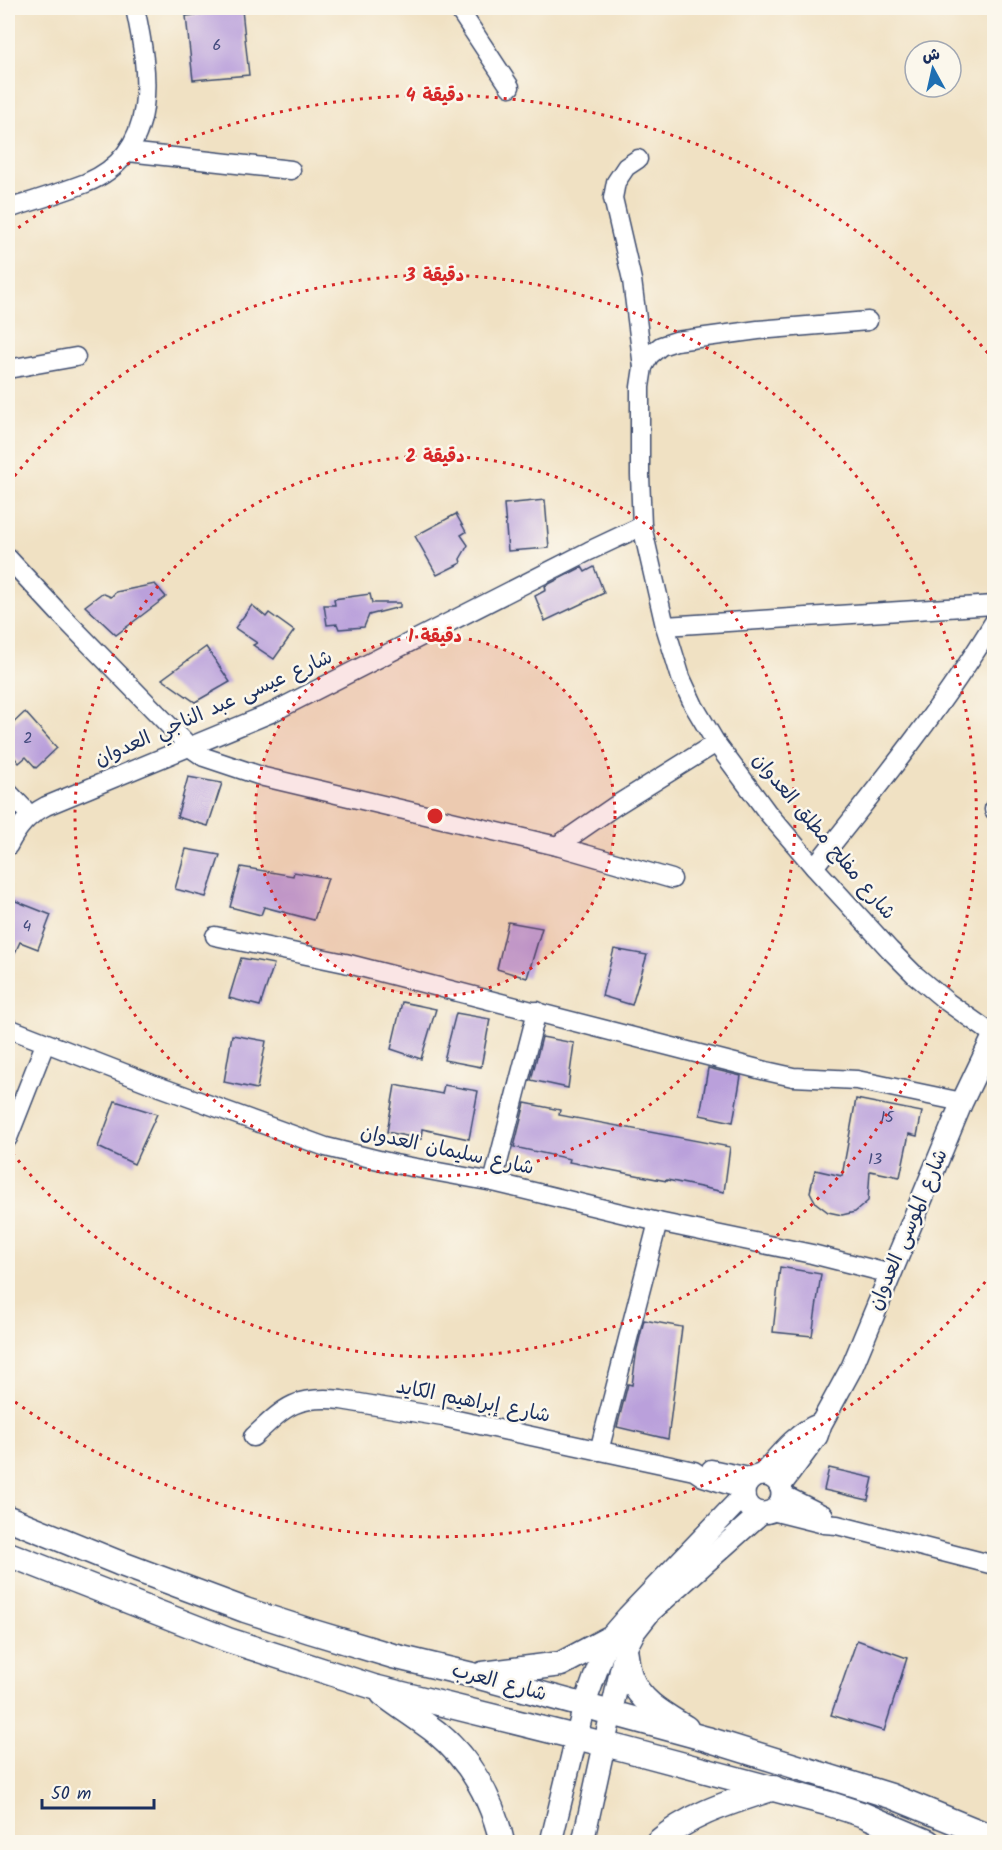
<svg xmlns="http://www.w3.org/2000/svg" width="1002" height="1850" font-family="Kalam,'Playpen Sans Arabic',sans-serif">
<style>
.building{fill:#baa0db}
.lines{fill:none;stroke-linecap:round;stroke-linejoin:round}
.minor-casing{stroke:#3b4a6d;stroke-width:21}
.tertiary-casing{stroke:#3b4a6d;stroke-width:24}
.secondary-casing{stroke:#3b4a6d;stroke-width:27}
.minor{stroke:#fff;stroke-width:18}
.tertiary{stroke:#fff;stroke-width:21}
.secondary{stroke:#fff;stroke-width:24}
.ring{fill:none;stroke:#d62828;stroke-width:3;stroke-dasharray:3 6}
.labels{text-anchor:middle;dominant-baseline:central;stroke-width:5;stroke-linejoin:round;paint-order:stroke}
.number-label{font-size:16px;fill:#434b7d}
.street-label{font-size:20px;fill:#1b2f5e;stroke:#fbf7ec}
.centre{fill:#d62828;stroke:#fbf7ec;stroke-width:3}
.ring-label{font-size:18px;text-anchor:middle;font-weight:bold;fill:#d62828;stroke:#fbf7ec;stroke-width:5;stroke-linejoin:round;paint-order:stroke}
</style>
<rect width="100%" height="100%" fill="#fbf7ec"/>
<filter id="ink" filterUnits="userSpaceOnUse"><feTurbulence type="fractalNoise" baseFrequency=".0167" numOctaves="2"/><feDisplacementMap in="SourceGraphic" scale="12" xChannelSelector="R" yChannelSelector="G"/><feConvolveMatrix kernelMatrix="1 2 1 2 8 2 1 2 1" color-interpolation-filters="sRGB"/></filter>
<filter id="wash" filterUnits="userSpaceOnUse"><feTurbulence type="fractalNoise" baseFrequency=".008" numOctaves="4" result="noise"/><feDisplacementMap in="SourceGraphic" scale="24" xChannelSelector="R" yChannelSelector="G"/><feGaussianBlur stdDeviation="1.35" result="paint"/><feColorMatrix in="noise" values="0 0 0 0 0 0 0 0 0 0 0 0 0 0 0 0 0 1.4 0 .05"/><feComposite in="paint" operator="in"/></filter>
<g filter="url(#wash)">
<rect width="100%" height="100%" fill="#f0e1c3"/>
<g id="blocks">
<g class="building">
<polygon points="242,10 249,75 193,80 186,16"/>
<polygon points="545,500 549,548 508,551 504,504"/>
<polygon points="456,514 466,532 461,535 468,545 460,559 461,563 437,575 415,536"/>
<polygon points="582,567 585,572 594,567 604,593 545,621 535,596 546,590 545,586"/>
<polygon points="155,584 166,597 116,635 85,606 102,593 111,597 116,592"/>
<polygon points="370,594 372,603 400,603 400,607 369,615 364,627 339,629 337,624 327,625 324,605 335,605 334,599"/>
<polygon points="252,605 266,617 269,613 294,631 274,659 253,645 257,643 235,628"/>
<polygon points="206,647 230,682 195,702 162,679"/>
<polygon points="25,712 57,748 36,768 26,757 19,763 8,750 8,728"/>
<polygon points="188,777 222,783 208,826 177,817"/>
<polygon points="186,849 220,855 206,897 175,889"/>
<polygon points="241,867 293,876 294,872 328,878 314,920 264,907 261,915 230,907"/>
<polygon points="8,898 51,915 38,949 20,942 8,968"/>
<polygon points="508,922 542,928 527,978 497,969"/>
<polygon points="614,949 647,955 632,1005 602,996"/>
<polygon points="241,958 274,964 260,1006 229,998"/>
<polygon points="402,1002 436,1009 421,1059 391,1049"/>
<polygon points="456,1013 490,1019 481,1067 444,1060"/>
<polygon points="232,1035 266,1041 257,1089 224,1082"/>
<polygon points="542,1037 574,1043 568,1088 531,1080"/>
<polygon points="708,1068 741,1076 733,1122 700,1115"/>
<polygon points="395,1085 442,1094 444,1085 478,1091 469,1139 422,1129 421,1139 387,1132"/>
<polygon points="856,1099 922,1112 917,1136 909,1134 900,1177 870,1171 868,1201 855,1212 842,1215 828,1212 816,1203 810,1192 815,1170 842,1176"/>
<polygon points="115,1101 157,1114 134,1164 98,1147"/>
<polygon points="525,1103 560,1110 559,1115 730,1147 724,1192 667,1180 667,1181 569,1162 570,1159 514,1147"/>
<polygon points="780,1267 821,1274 812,1336 773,1332"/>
<polygon points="644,1320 682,1327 668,1439 617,1427 628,1384 632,1385 637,1349"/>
<polygon points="829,1468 873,1478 868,1500 824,1490"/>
<polygon points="857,1640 907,1658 884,1731 831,1715"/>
</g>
</g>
</g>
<g filter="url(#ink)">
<use href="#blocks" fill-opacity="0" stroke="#3b4a6d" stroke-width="1.5"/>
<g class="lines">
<defs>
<g id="minor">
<polyline points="458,8 510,87"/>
<polyline points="128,152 291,170"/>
<polyline points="638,159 626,167 616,182 613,198 632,280 643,367"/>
<path d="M8,209C33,201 60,193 86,183C161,152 149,72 135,8"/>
<polyline points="868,321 758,330 676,341 661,346 650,355 643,367 640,387 640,475 642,526 665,626 681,678 694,706 716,743 767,812 814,867 890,950 915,975 946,1001 994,1035"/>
<polyline points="8,369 76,357"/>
<polyline points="8,558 59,613 191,748 204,757 264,777 557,846 672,879"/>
<polyline points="665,626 994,605"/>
<polyline points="8,792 30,815"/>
<polyline points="994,809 994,810"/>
<path d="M8,846C18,827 27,816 46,806L271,713L589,551L642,526"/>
<polyline points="557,846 615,806 716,743"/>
<path d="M814,867C877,788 942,708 994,622"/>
<polyline points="215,936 345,963 766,1071 793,1077 857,1080 962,1102"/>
<polyline points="8,1028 152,1084 326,1147 395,1164 493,1182 658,1222 812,1254 891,1274"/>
<polyline points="8,1138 45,1044"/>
<polyline points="493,1182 537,1011"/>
<path d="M253,1437C284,1408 295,1395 341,1400L443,1417L694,1471L703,1477L744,1490"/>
<polyline points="599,1451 658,1222"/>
<polyline points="711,1469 754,1478"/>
<polyline points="782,1494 824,1515"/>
<polyline points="772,1511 824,1524 837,1525 994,1565"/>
</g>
<g id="tertiary">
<circle cx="763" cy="1494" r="19"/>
<path d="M762,1475C779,1456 796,1433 820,1424"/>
<polyline points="780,1486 817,1436 821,1424 852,1367 962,1102 994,1035"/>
<polyline points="551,1842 584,1706 608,1639 628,1616 744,1495"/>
<polyline points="583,1842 625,1650 635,1631 650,1612 761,1513"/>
</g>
<g id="secondary">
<polyline points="8,1518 119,1563 245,1610 310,1631 393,1656 472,1675 707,1739 891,1796 994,1838"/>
<polyline points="8,1554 228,1640 374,1687 624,1749 830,1804 864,1815 928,1842"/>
<path d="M625,1650C627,1659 627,1670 631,1678C640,1702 665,1715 686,1728"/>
<polyline points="483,1674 561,1664 608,1639"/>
<path d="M383,1694C400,1707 419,1719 436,1732C470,1760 492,1799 502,1842"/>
<path d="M658,1842C691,1813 732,1802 774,1788"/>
</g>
</defs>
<use href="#minor" class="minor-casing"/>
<use href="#tertiary" class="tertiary-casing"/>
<use href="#secondary" class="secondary-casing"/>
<use href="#minor" class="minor"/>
<use href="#tertiary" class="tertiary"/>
<use href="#secondary" class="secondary"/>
</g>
</g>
<circle cx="435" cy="816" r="180" fill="#d62828" fill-opacity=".12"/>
<g class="ring">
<circle cx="435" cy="816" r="180"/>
<circle cx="435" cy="816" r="360"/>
<path d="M9 483A541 541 0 1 1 9 1149"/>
<path d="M991 1275A721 721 0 0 1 11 1399M11 233A721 721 0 0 1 991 357"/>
</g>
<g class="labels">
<g class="number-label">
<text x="217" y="45">6</text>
<text x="28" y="738">2</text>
<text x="27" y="926">4</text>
<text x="887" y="1117">15</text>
<text x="875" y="1159">13</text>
</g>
<g class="street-label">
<text transform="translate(214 709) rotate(-24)">شارع عيسى عبد الناجي العدوان</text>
<text transform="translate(823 837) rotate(50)">شارع مفلح مطلق العدوان</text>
<text transform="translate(447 1151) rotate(12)">شارع سليمان العدوان</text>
<text transform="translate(909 1230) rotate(-67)">شارع الموسى العدوان</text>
<text transform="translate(473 1402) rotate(11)">شارع إبراهيم الكايد</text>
<text transform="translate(499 1683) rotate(15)">شارع العرب</text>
</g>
</g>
<circle cx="435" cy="816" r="9" class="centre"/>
<g class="ring-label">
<text x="435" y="101">4 دقيقة</text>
<text x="435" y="281">3 دقيقة</text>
<text x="435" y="462">2 دقيقة</text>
<text x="435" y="642">1 دقيقة</text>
</g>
<rect width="1002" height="1850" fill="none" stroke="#fbf7ec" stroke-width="30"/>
<g transform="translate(933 69) rotate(352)"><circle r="28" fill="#fbf7ec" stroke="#a1a7b3" stroke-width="1.5"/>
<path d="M0-4.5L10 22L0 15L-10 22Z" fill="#1f6fb2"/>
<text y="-9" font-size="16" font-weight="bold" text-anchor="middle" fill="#1b2f5e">ش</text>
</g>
<path d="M42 1799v9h112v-9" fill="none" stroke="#1b2f5e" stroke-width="3"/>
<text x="51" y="1799" font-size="18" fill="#1b2f5e" stroke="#fbf7ec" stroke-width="4.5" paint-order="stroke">50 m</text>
</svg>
